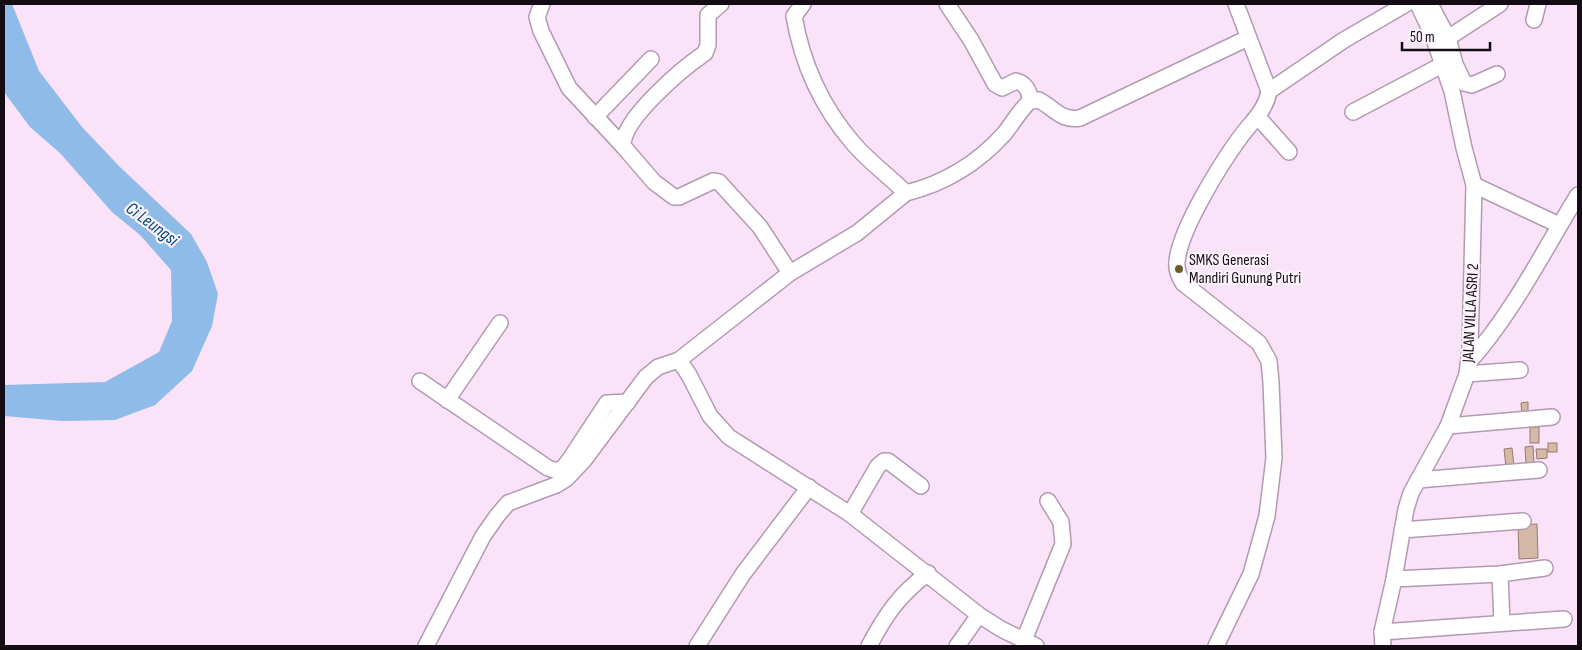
<svg xmlns="http://www.w3.org/2000/svg" width="1582" height="650" font-family="'Sofia Sans Condensed',sans-serif">
<style>
.water{fill:#8ebbe8}
.building{fill:#d5b9a8;stroke:#977c6c}
.lines{fill:none;stroke-linecap:round;stroke-linejoin:round}
.minor-casing{stroke:#b29bb1;stroke-width:18}
.minor{stroke:#fff;stroke-width:15}
.poi-dot{fill:#6a5f2c;stroke:#fef4fe;stroke-width:2}
.labels{text-anchor:middle;dominant-baseline:central;stroke-width:4.5;stroke-linejoin:round;paint-order:stroke}
.poi-label{font-size:16px;fill:#140c14;stroke:#fef4fe;text-anchor:start}
.street-label{font-size:16px;fill:#140c14;stroke:#fef4fe}
.water-label{font-size:18px;font-style:italic;fill:#00487f;stroke:#fef4fe}
</style>
<rect width="100%" height="100%" fill="#fae2f9"/>
<polygon class="water" points="4,4 12,4 39,71 82,127 120,167 191,234 207,262 218,294 212,326 192,371 155,405 115,420 62,421 4,416 4,385 105,382 159,352 172,321 171,270 140,235 112,212 60,153 30,127 4,92"/>
<g class="building">
<polygon points="1528,402 1528,415 1522,415 1521,403"/>
<rect x="1530" y="427" width="9" height="16"/>
<rect x="1548" y="443" width="9" height="9"/>
<polygon points="1533,446 1534,463 1526,464 1525,447"/>
<polygon points="1512,448 1514,466 1506,467 1504,449"/>
<polygon points="1536,449 1547,449 1547,458 1537,459"/>
<polygon points="1537,524 1538,558 1519,559 1518,525"/>
</g>
<g class="lines">
<defs>
<g id="minor">
<polyline points="542,4 537,17 541,31 569,88 623,146"/>
<path d="M721,4L708,15V45L705,53C683,68 622,119 623,146L654,182L674,197H679L713,181L719,182L760,227L790,273"/>
<path d="M803,4L794,16C802,63 822,107 853,143C868,161 889,176 906,193C946,183 977,164 1004,134C1013,123 1020,110 1030,101L1039,100C1055,109 1061,121 1080,118L1248,38"/>
<path d="M947,4L971,40L995,84L1002,88L1016,81C1025,83 1030,91 1030,101"/>
<polyline points="1236,4 1269,91"/>
<polyline points="1430,4 1448,38 1455,64 1464,83 1472,85 1497,74"/>
<polyline points="1534,20 1538,4"/>
<polyline points="1448,38 1500,4"/>
<polyline points="1353,112 1442,65"/>
<polyline points="595,117 651,59"/>
<polyline points="1258,117 1289,152"/>
<polyline points="1474,185 1559,225"/>
<polyline points="679,360 790,273 857,233 906,193"/>
<path d="M1469,362C1513,313 1544,250 1578,195"/>
<polyline points="1467,374 1520,370"/>
<polyline points="420,381 548,468 557,471 564,467 570,459 607,403 628,402"/>
<polyline points="447,400 500,323"/>
<polyline points="1448,426 1552,417"/>
<polyline points="1418,480 1539,470"/>
<polyline points="850,514 878,466 884,461 888,461 921,486"/>
<polyline points="1402,530 1523,521"/>
<polyline points="1500,574 1502,623"/>
<polyline points="1394,579 1500,574 1545,568"/>
<polyline points="1382,632 1564,619"/>
<polyline points="1024,640 1063,544 1061,522 1048,501"/>
<polyline points="426,646 483,536 497,516 508,503 556,485 566,479 584,460 646,377 658,367 679,360 689,375 710,416 729,437 850,514 979,615 1001,629 1036,646"/>
<polyline points="697,646 743,574 809,487"/>
<path d="M869,646C886,614 899,595 928,573"/>
<polyline points="957,646 979,615"/>
<path d="M1216,646L1251,574L1267,516L1274,458L1271,382L1269,361L1259,343L1183,283C1179,276 1176,270 1177,262C1179,231 1220,165 1239,139C1250,123 1266,111 1269,91L1344,40L1406,4"/>
<polyline points="1383,646 1382,632 1394,579 1406,509 1411,493 1448,426 1467,374 1470,350 1474,185 1464,148 1452,91 1433,36 1418,4"/>
</g>
</defs>
<use href="#minor" class="minor-casing"/>
<use href="#minor" class="minor"/>
</g>
<circle class="poi-dot" cx="1179" cy="269" r="5"/>
<g class="labels">
<g class="poi-label">
<text x="1189" y="260">SMKS Generasi<tspan x="1189" dy="18">Mandiri Gunung Putri</tspan></text>
</g>
<g class="street-label">
<text transform="translate(1471 313) rotate(-87)">JALAN VILLA ASRI 2</text>
</g>
<g class="water-label">
<text transform="translate(152 224) rotate(37)">Ci Leungsi</text>
</g>
</g>
<rect width="1582" height="650" fill="none" stroke="#140c14" stroke-width="10"/>
<path d="M1402 42v8h88v-8" fill="none" stroke="#140c14" stroke-width="2.5"/>
<text x="1410" y="42" font-size="15" fill="#140c14" stroke="#fef4fe" stroke-width="4" paint-order="stroke">50 m</text>
</svg>
